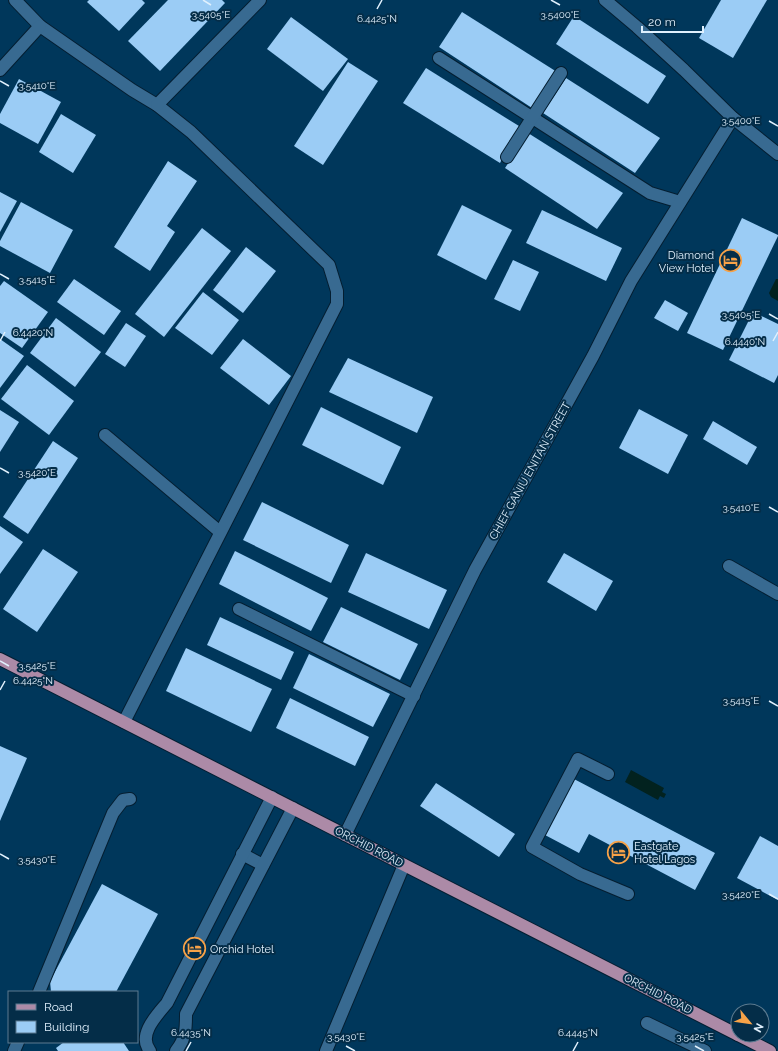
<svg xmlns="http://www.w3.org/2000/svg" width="778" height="1051" font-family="Raleway,sans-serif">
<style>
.water{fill:#02221f}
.building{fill:#9bccf5}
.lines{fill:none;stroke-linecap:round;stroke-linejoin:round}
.lane-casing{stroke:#041e31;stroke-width:14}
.street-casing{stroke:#041e31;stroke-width:14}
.primary-casing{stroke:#041e31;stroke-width:14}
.lane{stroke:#386a91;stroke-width:12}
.street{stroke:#386a91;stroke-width:12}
.primary{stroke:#ac8aa7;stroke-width:12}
.ticks{fill:none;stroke:#e0f0fd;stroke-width:1.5}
.labels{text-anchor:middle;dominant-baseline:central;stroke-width:4;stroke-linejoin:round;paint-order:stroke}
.poi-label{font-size:11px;fill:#e0f0fd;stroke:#042d48;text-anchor:start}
.street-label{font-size:11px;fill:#e0f0fd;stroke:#042d48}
.ticks-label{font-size:10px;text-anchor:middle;fill:#e0f0fd;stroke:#042d48;stroke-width:4;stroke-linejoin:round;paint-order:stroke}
</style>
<rect width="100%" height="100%" fill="#00375b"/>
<g class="water">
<polygon points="776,279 778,279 778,301 771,297 769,293"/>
<polygon points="631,770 664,788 662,792 666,794 664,798 660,796 658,800 625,782"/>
</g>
<g class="building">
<polygon points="89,0 142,0 145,3 119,31 87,2"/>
<polygon points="168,0 222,0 225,3 160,71 128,41"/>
<polygon points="721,0 767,0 733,58 699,38"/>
<polygon points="462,12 557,72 532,108 439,47"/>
<polygon points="574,16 666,76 648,104 556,44"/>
<polygon points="291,17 348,59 323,91 267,49"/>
<polygon points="348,62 378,81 323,165 294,146"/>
<polygon points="426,68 519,126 500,163 403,103"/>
<polygon points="566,78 660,138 635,173 543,113"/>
<polygon points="19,79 61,102 38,144 0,123 0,114"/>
<polygon points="61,114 96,135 73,173 39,152"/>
<polygon points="528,133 623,193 597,229 505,168"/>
<polygon points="168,161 197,181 167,226 175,232 150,271 114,247"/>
<polygon points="0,192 17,201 0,232"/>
<polygon points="21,202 73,230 50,273 0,246 0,241"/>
<polygon points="462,205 512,230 486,280 437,255"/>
<polygon points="542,210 622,248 606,281 526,243"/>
<polygon points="742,218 778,235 778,236 723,350 687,333"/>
<polygon points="202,228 231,251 164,337 135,314"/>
<polygon points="246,247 276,271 243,313 213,290"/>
<polygon points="513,260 539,272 520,311 494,299"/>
<polygon points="74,279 121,311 104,335 57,302"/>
<polygon points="4,281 48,312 22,348 0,333 0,286"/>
<polygon points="203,292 239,320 212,355 175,328"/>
<polygon points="665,300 688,313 678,331 654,318"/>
<polygon points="753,312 778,324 778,375 774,383 729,360"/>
<polygon points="56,318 101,352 75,387 30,353"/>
<polygon points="126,323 146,336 125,367 105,354"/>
<polygon points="0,339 24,356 0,388"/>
<polygon points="243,339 291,376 269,405 220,368"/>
<polygon points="348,358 433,397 417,433 329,392"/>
<polygon points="27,365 74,401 49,435 1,399"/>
<polygon points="321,407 401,447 383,485 302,445"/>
<polygon points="639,409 688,435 668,474 619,448"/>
<polygon points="0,410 19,422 0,452"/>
<polygon points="713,421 757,447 747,465 703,439"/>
<polygon points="53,441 78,458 28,534 3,517"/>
<polygon points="262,502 349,545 331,583 243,540"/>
<polygon points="0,526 23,542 0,574"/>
<polygon points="43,549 78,572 37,632 3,609"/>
<polygon points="235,551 328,598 311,631 219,584"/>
<polygon points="366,553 447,590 429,629 348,592"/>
<polygon points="564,553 613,581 596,611 547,582"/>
<polygon points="341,607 418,644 400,680 323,642"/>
<polygon points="220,617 294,652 281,680 207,645"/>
<polygon points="186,648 272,689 251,732 166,691"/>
<polygon points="309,654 390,694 373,727 293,688"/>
<polygon points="290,698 369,737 355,766 276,728"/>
<polygon points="0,746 27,758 0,821"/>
<polygon points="574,779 715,853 695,890 589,834 579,853 545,835"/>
<polygon points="436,783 515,834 499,857 420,806"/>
<polygon points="760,836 778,846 778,900 737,878"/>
<polygon points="102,884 158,914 116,992 51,992 50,981"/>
<polygon points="64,1042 123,1042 129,1051 58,1051 56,1048"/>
</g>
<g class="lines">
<defs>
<g id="lane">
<polyline points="439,58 650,193 680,202"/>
<polyline points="507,157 561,73"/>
<polyline points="105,435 220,532"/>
<polyline points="729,566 778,594"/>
<polyline points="239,609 414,696"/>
<polyline points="608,774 578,759 532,847 580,874 628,894"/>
<polyline points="242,854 263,865"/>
<polyline points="39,992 113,813 123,800 130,799"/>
<polyline points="647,1023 705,1051"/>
<polyline points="14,1051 18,1042"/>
<path d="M150,1051C137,1035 157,1015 167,1003L272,797"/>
<path d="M176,1051C186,1038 186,1029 186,1014L293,808"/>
</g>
<g id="street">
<polyline points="15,0 40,26 132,90 157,105 191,132 329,265 337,291 337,304 124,722"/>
<polyline points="605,0 637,27 684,70 733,118 778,154"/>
<polyline points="0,70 40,26"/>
<polyline points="157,105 260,0"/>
<polyline points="345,835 475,570 593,356 631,281 733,118"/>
<polyline points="326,1051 404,865"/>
</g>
<g id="primary">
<polyline points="0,659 738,1035"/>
<polyline points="738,1035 770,1051"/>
</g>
</defs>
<use href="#lane" class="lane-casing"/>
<use href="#street" class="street-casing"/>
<use href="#primary" class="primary-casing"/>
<use href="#lane" class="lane"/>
<use href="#street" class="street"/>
<use href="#primary" class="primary"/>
</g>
<path class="ticks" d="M203,0L211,5M551,0L560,5M377,9L382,0M0,81L9,86M769,121L778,126M0,274L9,279M769,314L778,319M0,341L5,332M773,341L778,332M0,468L9,473M769,507L778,512M0,661L9,666M0,690L5,681M769,701L778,706M0,854L9,859M769,894L778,899M346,1046L355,1051M695,1046L704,1051M186,1051L191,1042M573,1051L578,1042"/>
<defs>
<symbol id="hotel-ring" viewBox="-11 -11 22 22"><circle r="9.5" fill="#042d48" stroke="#f7a248" stroke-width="1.5"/><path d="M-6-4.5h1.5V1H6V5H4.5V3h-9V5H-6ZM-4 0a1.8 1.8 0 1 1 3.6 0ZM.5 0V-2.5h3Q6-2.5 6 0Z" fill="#f7a248"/></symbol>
</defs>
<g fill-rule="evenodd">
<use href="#hotel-ring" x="718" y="248" width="25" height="25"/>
<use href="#hotel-ring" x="606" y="840" width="25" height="25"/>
<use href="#hotel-ring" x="182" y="936" width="25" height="25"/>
</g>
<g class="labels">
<g class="poi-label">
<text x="714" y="255" text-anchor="end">Diamond<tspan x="714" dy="13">View Hotel</tspan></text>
<text x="634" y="846">Eastgate<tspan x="634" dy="13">Hotel Lagos</tspan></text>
<text x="210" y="949">Orchid Hotel</text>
</g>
<g class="street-label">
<text transform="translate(530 471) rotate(-61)">CHIEF GANIU ENITAN STREET</text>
<text transform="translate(369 847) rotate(27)">ORCHID ROAD</text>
<text transform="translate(658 994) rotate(27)">ORCHID ROAD</text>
</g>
</g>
<g class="ticks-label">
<text x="211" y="18">3.5405°E</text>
<text x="560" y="18">3.5400°E</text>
<text x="377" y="22">6.4425°N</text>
<text x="37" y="89">3.5410°E</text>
<text x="741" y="124">3.5400°E</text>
<text x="37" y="283">3.5415°E</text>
<text x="741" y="318">3.5405°E</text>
<text x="33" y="336">6.4420°N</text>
<text x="745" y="345">6.4440°N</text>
<text x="37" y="476">3.5420°E</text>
<text x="741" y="511">3.5410°E</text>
<text x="37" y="669">3.5425°E</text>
<text x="33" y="684">6.4425°N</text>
<text x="741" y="704">3.5415°E</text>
<text x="37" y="863">3.5430°E</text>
<text x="741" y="898">3.5420°E</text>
<text x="191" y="1036">6.4435°N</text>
<text x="578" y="1036">6.4445°N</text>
<text x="346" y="1040">3.5430°E</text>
<text x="695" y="1040">3.5425°E</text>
</g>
<rect x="8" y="991" width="130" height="52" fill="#042d48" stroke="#5c7b90"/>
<rect x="16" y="1004" width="20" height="6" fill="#ac8aa7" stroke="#5c7b90"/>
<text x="44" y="1011" font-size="12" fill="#e0f0fd">Road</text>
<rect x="16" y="1021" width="20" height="12" fill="#9bccf5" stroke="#5c7b90"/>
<text x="44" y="1031" font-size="12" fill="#e0f0fd">Building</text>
<g transform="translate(750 1023) rotate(119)"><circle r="19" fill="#042d48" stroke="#5c7b90"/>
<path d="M0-3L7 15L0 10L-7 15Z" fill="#f7a248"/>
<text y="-6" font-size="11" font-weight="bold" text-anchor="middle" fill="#e0f0fd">N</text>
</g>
<path d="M642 26v6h61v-6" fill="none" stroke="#e0f0fd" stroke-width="2"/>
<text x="648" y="26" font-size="12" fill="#e0f0fd" stroke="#042d48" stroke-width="3" paint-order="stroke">20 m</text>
</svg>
